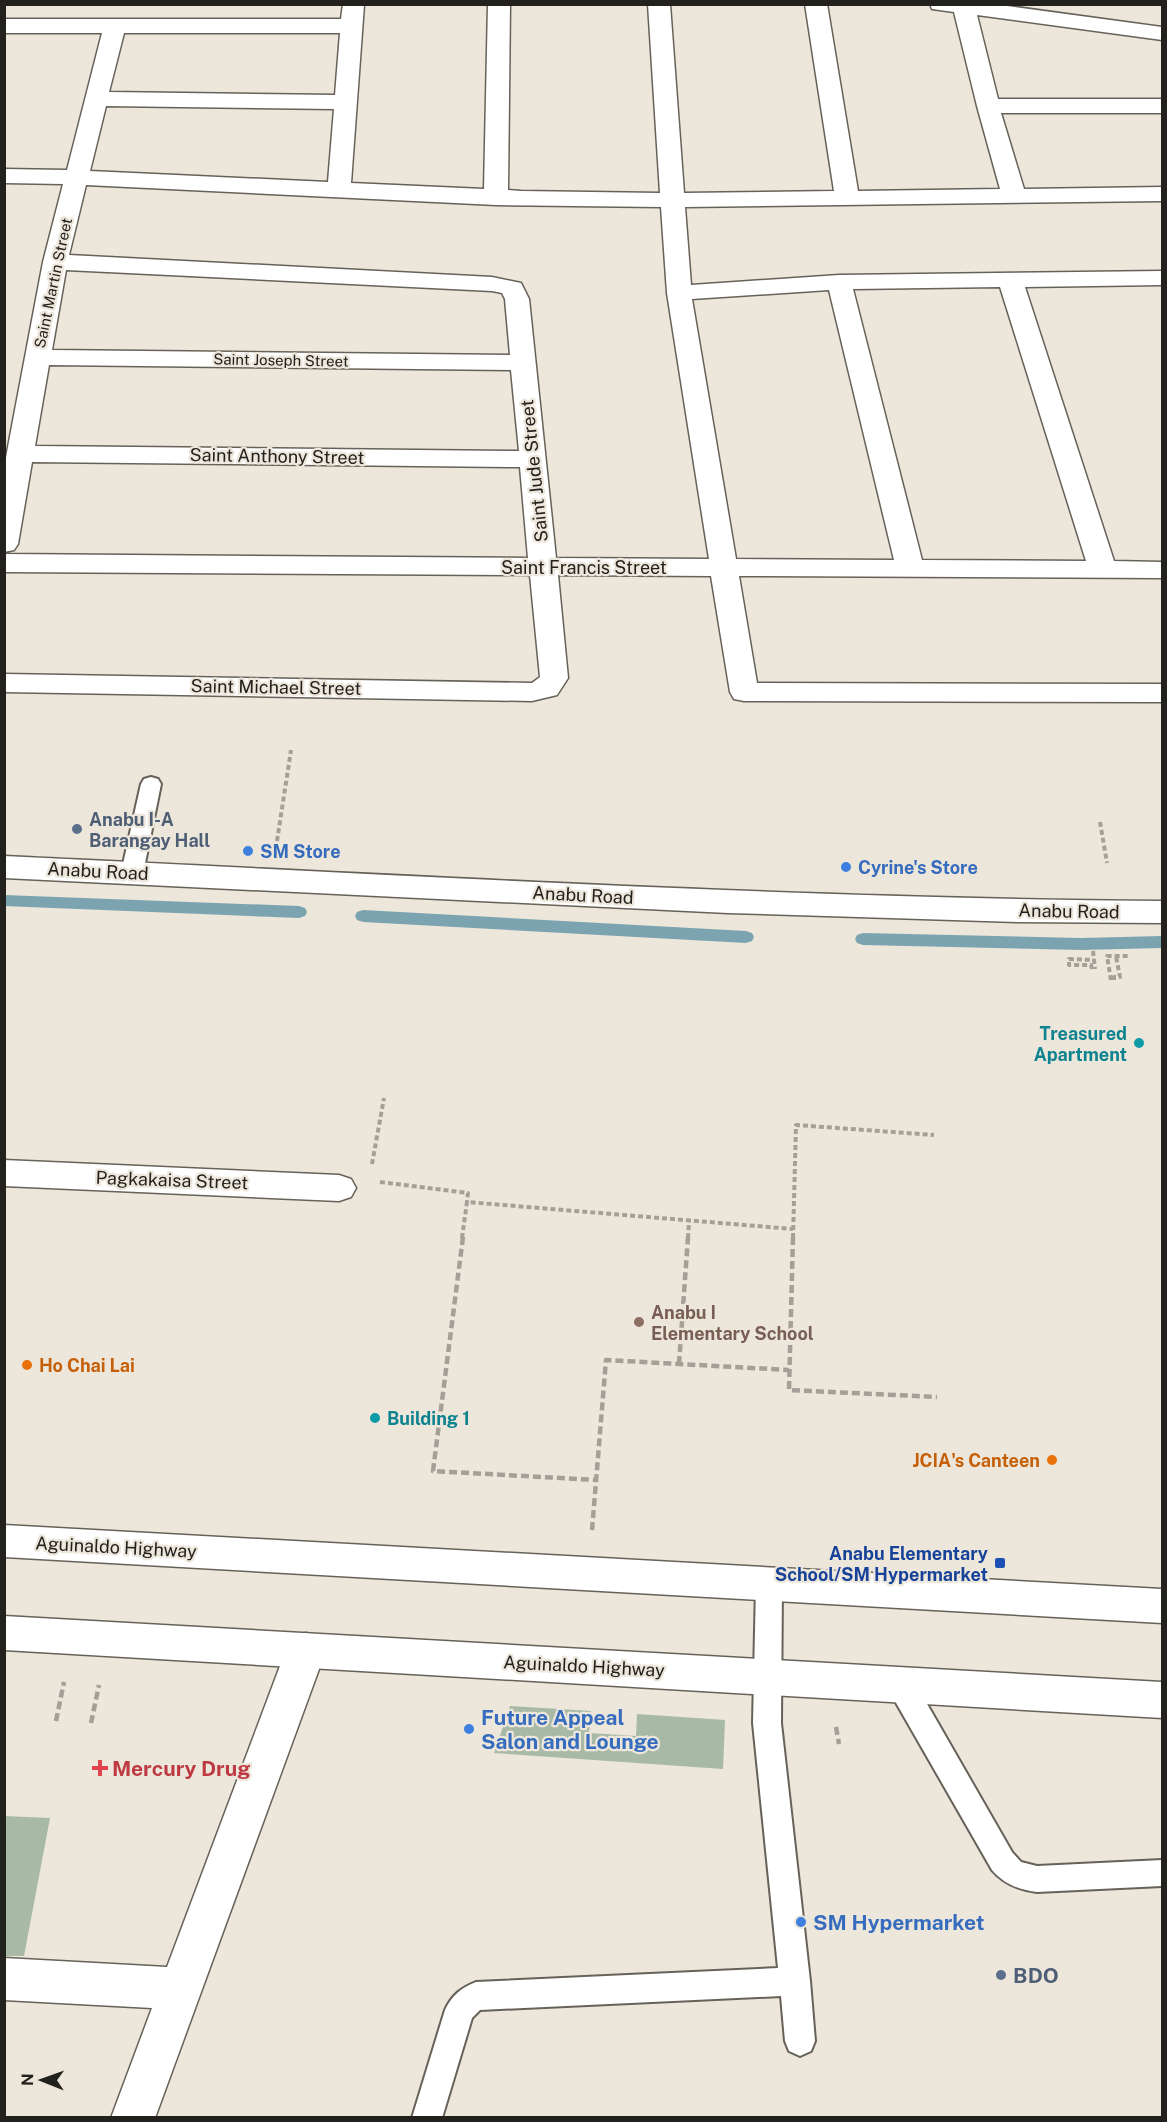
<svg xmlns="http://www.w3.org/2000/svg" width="1167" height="2122" font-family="'Public Sans',sans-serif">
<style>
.green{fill:#a8b9a6}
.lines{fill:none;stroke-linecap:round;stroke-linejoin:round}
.stream{fill:#7ba4b0;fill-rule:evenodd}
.lane-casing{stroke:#676259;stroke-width:4}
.street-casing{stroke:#676259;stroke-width:3}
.secondary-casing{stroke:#676259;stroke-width:3}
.highway-casing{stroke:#676259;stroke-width:3}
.path-far1{stroke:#a5a097;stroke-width:4;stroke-dasharray:5 3;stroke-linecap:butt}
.path{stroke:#a5a097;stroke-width:4.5;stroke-dasharray:8 4;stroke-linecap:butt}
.lane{fill:#fff;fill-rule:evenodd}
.street{fill:#fff;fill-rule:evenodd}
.secondary{fill:#fff;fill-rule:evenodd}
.highway{fill:#fff;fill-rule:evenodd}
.service-dot{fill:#5c6f8a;stroke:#ece6db;stroke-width:2}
.shop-dot{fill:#3f7fe0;stroke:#ece6db;stroke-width:2}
.culture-dot{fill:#0f9aa8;stroke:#ece6db;stroke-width:2}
.education-dot{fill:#8d6e63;stroke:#ece6db;stroke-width:2}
.food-dot{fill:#e8710a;stroke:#ece6db;stroke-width:2}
.transit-dot{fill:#1a4fb4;stroke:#ece6db;stroke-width:2}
.health-dot{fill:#e0444e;stroke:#ece6db;stroke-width:2}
.labels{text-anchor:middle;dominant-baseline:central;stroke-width:4.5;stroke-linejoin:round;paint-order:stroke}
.far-street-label{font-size:15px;fill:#23211d;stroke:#ece6db}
.street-label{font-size:18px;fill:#23211d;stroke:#ece6db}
.service-label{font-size:18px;font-weight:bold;fill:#4e5e75;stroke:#ece6db;text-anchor:start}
.shop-label{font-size:18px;font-weight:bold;fill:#366cbe;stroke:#ece6db;text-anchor:start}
.culture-label{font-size:18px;font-weight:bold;fill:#0d838f;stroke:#ece6db;text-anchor:end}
.education-label{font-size:18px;font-weight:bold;fill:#785e54;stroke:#ece6db;text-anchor:start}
.food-label{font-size:18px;font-weight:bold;fill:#c56008;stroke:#ece6db;text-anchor:start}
.transit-label{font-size:18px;font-weight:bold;fill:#164399;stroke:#ece6db;text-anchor:end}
.near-shop-label{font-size:21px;font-weight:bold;fill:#366cbe;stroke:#ece6db;text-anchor:start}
.near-health-label{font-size:21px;font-weight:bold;fill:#be3a42;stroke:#ece6db;text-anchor:start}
.near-service-label{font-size:21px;font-weight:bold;fill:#4e5e75;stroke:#ece6db;text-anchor:start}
</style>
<rect width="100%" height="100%" fill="#ece6db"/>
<g class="green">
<polygon points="510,1706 591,1711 589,1733 636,1736 637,1714 725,1720 723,1769 494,1753"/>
<polygon points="4,1816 50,1818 24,1956 5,1956"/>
</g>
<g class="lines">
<g class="stream">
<polygon points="4,895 299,906 305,908 307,912 305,916 299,918 4,906"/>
<polygon points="363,910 746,931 752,933 754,937 752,941 746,943 363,922 357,920 355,916 357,912"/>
<polygon points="863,933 1081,938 1162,936 1162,948 1081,950 863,945 857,943 855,939 857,935"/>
</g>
<defs>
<g id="lane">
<polygon points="151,777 158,779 161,784 143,873 139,878 132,880 125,878 121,873 141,784 144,779"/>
<path d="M769,1573L778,1576L782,1584L781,1723L810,1981L815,2041L811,2051L800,2056L789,2051L785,2041L781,1996L480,2010L472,2018L442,2118H412L445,2010C452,1995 461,1988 476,1982L778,1968L753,1723L756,1584L760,1576Z"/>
<path d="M901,1673L911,1676L1012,1852L1021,1862L1037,1866L1162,1860V1886L1037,1892C1019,1890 1004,1884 992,1870L891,1694L887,1685L891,1676Z"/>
</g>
<g id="street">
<path d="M343,4L364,5L351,183L484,189L488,4H510L508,190L521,191L660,193L648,4H670L684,193L834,191L805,4H827L858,191L1000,189L977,106L954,12L932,9L930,4H993L1162,27V40L977,15L998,99H1162V113H1001L1024,189L1162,187V201L685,207L691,285L839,275L1162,271V285L1025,287L1114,561L1162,562V578L739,576L757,683L1162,684V702L744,701L734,699L730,692L711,576L558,575L568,678L557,695L532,701L4,692V674L532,683L540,677L530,575L4,572V554L528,558L520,467L32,462L18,544L14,550L4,552V468L43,262L63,184L4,183V169L67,170L102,33H4V19H341ZM124,33H340L335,95L109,92ZM106,106L334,109L328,182L90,171ZM86,185L496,205L661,207L667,293L709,559L556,558L529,299L521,283L492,277L69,255ZM66,270L492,291L502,293L505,299L510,355L52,350ZM1000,287L1086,561L922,560L853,289ZM829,290L894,560L736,559L692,299ZM49,365L511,370L519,451L35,446Z"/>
<polygon points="4,1160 339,1175 351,1179 356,1188 351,1197 339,1201 4,1186"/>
<polygon points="306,1633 320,1638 326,1650 155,2118 111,2118 152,2008 4,2000 4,1958 167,1967 286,1650 292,1638"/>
</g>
<path id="secondary" d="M4,856C390,874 776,898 1162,901V923L1017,922L728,913L4,878Z"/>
<g id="highway">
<polygon points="4,1525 1162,1589 1162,1623 4,1557"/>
<polygon points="4,1616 1162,1682 1162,1718 4,1650"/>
</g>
</defs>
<use href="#lane" class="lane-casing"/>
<use href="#street" class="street-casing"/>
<use href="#secondary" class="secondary-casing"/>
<use href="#highway" class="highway-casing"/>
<g class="path-far1">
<polyline points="1100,822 1107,863"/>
<polyline points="277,841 291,750"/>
<polyline points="1093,951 1095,969"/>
<polyline points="1092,969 1091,965 1069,965 1069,959 1094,960"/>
<polyline points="1111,980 1107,956 1130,956"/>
<polyline points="1114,980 1114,977 1120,977 1116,956"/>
<polyline points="372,1164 384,1098"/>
<polyline points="380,1182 468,1193 467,1202"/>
<polyline points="462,1238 467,1202 793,1229"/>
<polyline points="688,1238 689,1221"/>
<polyline points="793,1238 796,1125 934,1135"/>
</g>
<g class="path">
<polyline points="463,1237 433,1471 596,1480"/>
<polyline points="793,1237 789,1390 937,1397"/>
<polyline points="679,1364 688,1237"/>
<polyline points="592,1530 606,1360 789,1370"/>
<polyline points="56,1721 64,1682"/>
<polyline points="91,1723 99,1685"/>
<polyline points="836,1727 839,1744"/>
</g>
<use href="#lane" class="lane"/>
<use href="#street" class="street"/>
<use href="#secondary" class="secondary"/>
<use href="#highway" class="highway"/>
</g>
<g class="service-dot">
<circle cx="77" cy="829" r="6"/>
<circle cx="1001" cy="1975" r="6"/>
</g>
<g class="shop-dot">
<circle cx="248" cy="851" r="6"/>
<circle cx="846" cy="867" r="6"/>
<circle cx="469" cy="1729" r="6"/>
<circle cx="801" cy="1922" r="6"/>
</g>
<g class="culture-dot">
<circle cx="1139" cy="1043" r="6"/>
<circle cx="375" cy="1418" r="6"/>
</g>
<circle class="education-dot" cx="639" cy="1322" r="6"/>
<g class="food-dot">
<circle cx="27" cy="1365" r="6"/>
<circle cx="1052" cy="1460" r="6"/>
</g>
<rect class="transit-dot" x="994" y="1557" width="12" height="12" rx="3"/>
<path class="health-dot" d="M97 1759h6v6h6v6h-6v6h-6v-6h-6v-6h6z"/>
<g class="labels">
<g class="far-street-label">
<text transform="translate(53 283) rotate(-78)">Saint Martin Street</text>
<text transform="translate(281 360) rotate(1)">Saint Joseph Street</text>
</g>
<g class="street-label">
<text transform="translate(277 456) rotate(1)">Saint Anthony Street</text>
<text transform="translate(534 471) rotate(-96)">Saint Jude Street</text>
<text x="584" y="567">Saint Francis Street</text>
<text transform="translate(276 687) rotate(1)">Saint Michael Street</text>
<text transform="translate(98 871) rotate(3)">Anabu Road</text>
<text transform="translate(583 895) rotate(3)">Anabu Road</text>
<text transform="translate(1069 911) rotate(1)">Anabu Road</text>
<text transform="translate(172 1180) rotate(2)">Pagkakaisa Street</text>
<text transform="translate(116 1547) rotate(3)">Aguinaldo Highway</text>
<text transform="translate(584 1666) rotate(3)">Aguinaldo Highway</text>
</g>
<g class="service-label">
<text x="89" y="819">Anabu I-A<tspan x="89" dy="21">Barangay Hall</tspan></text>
</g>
<g class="shop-label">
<text x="260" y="851">SM Store</text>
<text x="858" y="867">Cyrine's Store</text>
</g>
<g class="culture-label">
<text x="1127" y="1033">Treasured<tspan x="1127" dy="21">Apartment</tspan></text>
<text x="387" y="1418" text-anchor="start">Building 1</text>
</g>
<g class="education-label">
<text x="651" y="1312">Anabu I<tspan x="651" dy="21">Elementary School</tspan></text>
</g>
<g class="food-label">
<text x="39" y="1365">Ho Chai Lai</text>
<text x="1040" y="1460" text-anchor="end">JCIA's Canteen</text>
</g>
<g class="transit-label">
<text x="988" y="1553">Anabu Elementary<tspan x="988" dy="21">School/SM Hypermarket</tspan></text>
</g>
<g class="near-shop-label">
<text x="481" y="1717">Future Appeal<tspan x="481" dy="24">Salon and Lounge</tspan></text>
<text x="813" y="1922">SM Hypermarket</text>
</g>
<g class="near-health-label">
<text x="112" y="1768">Mercury Drug</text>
</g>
<g class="near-service-label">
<text x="1013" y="1975">BDO</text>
</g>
</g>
<rect width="1167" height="2122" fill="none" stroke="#23211d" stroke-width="12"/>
<g transform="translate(42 2080) rotate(271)" stroke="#ece6db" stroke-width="4.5" paint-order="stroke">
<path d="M0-4.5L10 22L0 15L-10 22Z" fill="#23211d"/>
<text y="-9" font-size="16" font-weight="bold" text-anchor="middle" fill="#23211d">N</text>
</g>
</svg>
